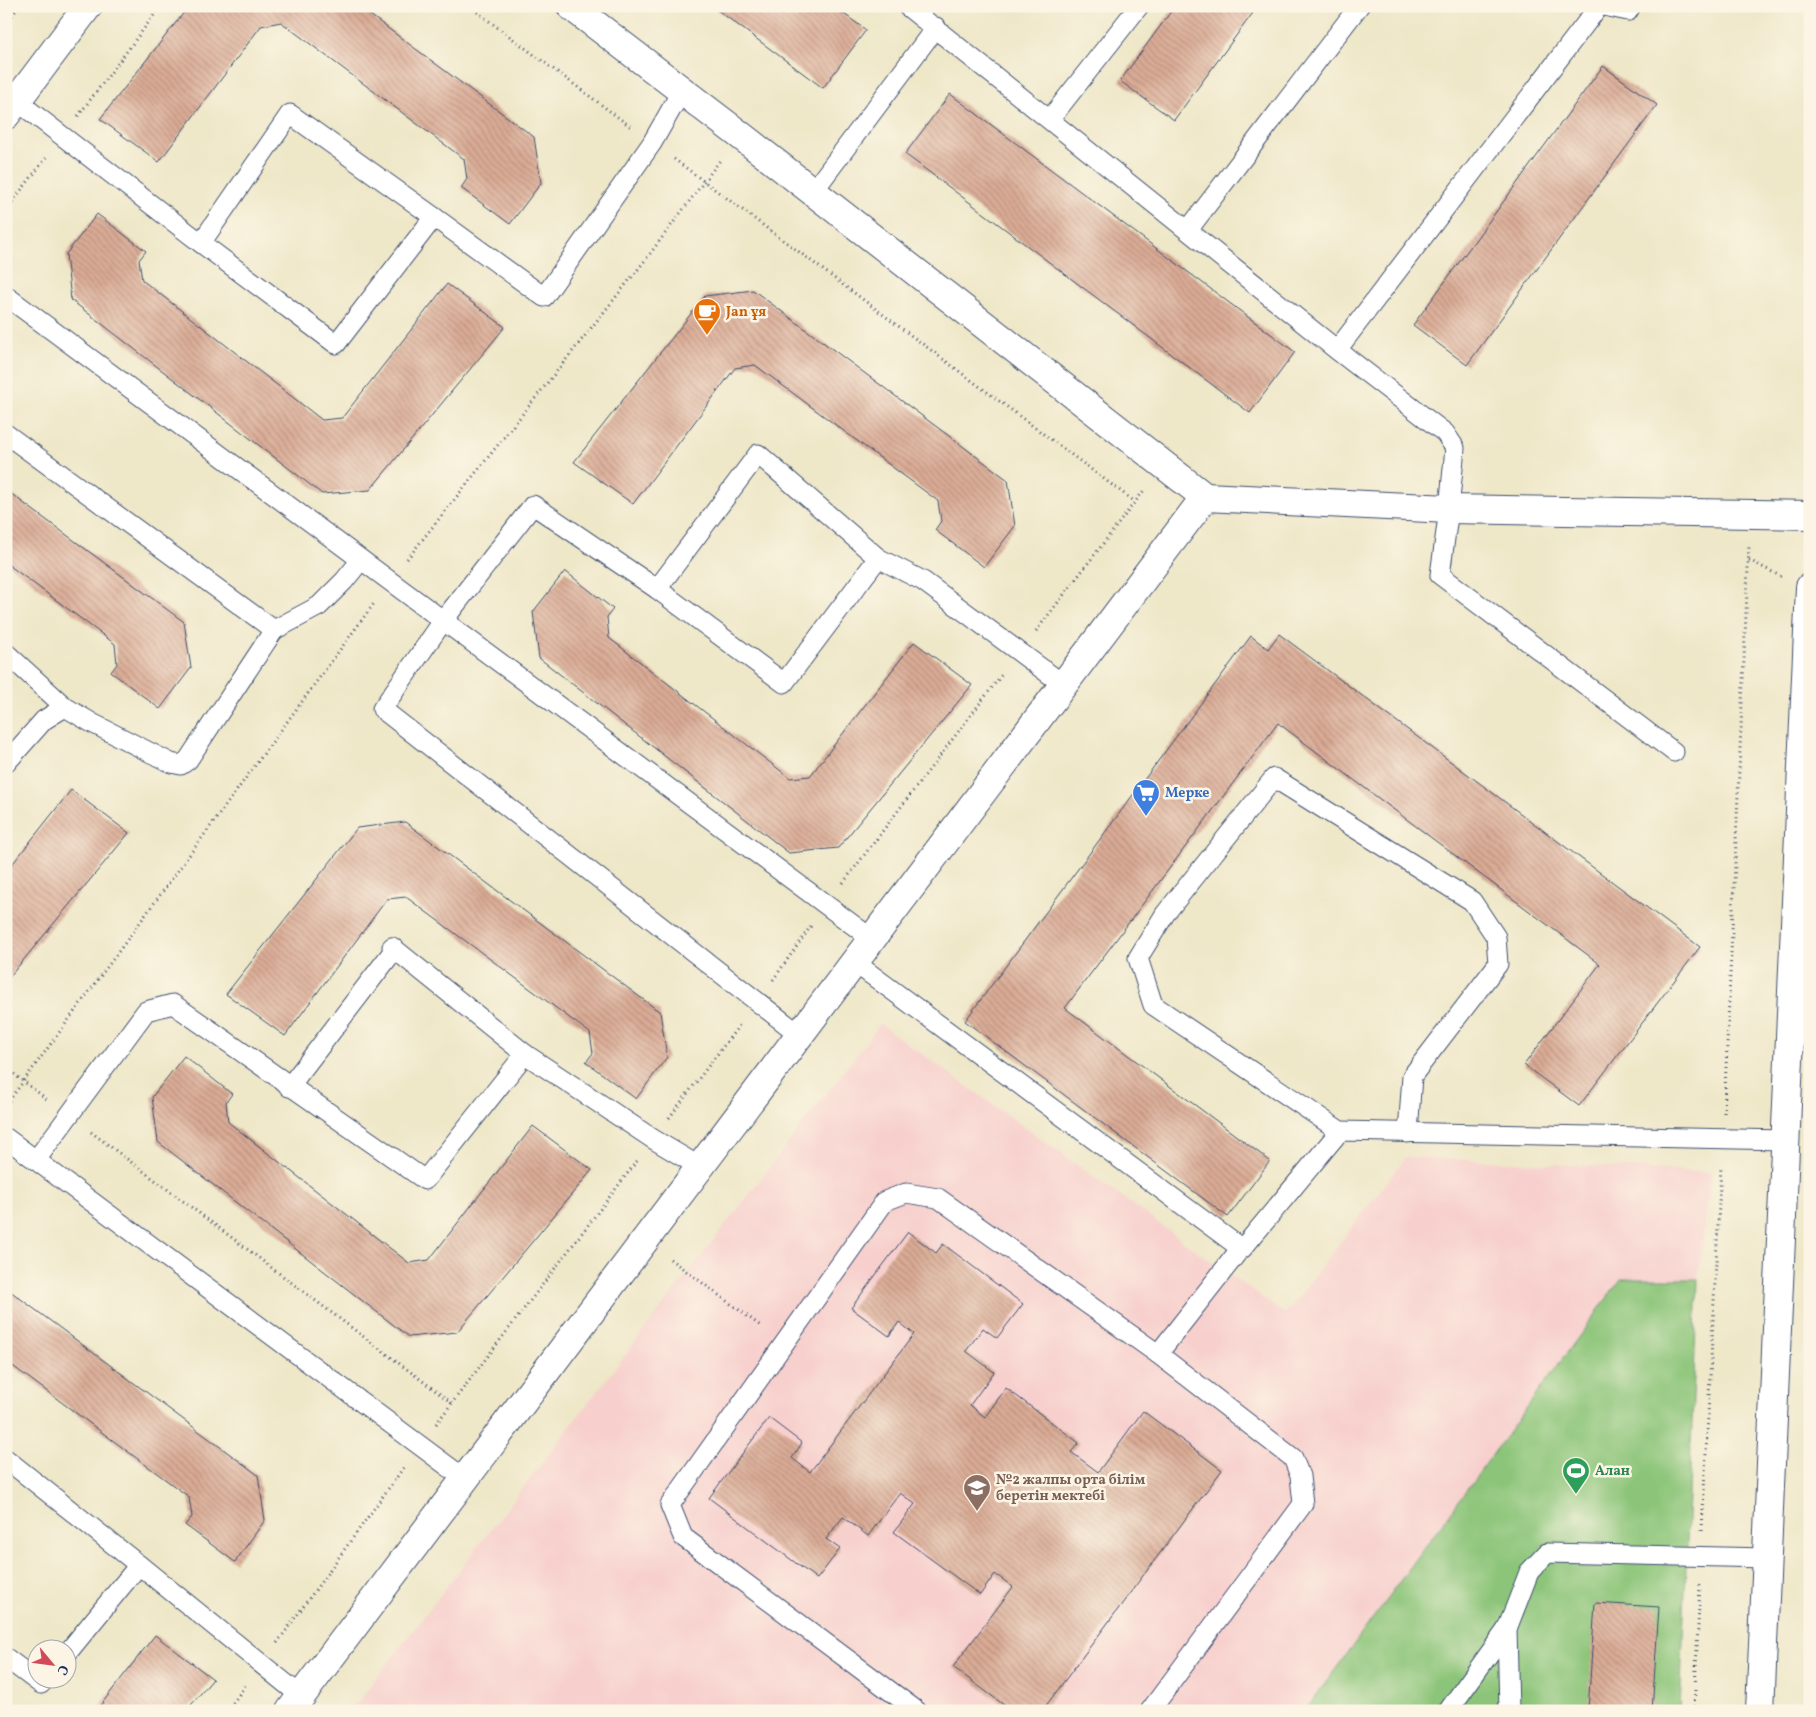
<svg xmlns="http://www.w3.org/2000/svg" width="1816" height="1717" font-family="Vollkorn,serif">
<style>
.built{fill:#f7d0cd}
.grass{fill:#8cc579;stroke:#547a6c}
.building{fill:url(#building-back-hatch)}
.lines{fill:none;stroke-linecap:round;stroke-linejoin:round}
.service-casing{stroke:#3b4b6e;stroke-width:21}
.minor-casing{stroke:#3b4b6e;stroke-width:30}
.path{stroke:#3b4b6e;stroke-width:3;stroke-dasharray:1 4;stroke-linecap:butt}
.service{stroke:#fff;stroke-width:19}
.minor{stroke:#fff;stroke-width:28}
.labels{text-anchor:middle;dominant-baseline:central;stroke-width:5;stroke-linejoin:round;paint-order:stroke}
.food-label{font-size:14px;font-weight:bold;fill:#c56008;stroke:#fcf5e5;text-anchor:start}
.shop-label{font-size:14px;font-weight:bold;fill:#366cbe;stroke:#fcf5e5;text-anchor:start}
.leisure-label{font-size:14px;font-weight:bold;fill:#27864d;stroke:#fcf5e5;text-anchor:start}
.education-label{font-size:14px;font-weight:bold;fill:#785e54;stroke:#fcf5e5;text-anchor:start}
</style>
<defs>
<pattern id="building-back-hatch" width="6" height="6" patternUnits="userSpaceOnUse" patternTransform="scale(1.25)"><rect width="6" height="6" fill="#dbac95"/><path d="M-1 5l2 2M0 0l6 6M5-1l2 2" fill="none" stroke="#b18c7d"/></pattern>
</defs>
<rect width="100%" height="100%" fill="#fcf5e5"/>
<filter id="ink" filterUnits="userSpaceOnUse"><feTurbulence type="fractalNoise" baseFrequency=".02" numOctaves="2"/><feDisplacementMap in="SourceGraphic" scale="10" xChannelSelector="R" yChannelSelector="G"/><feConvolveMatrix kernelMatrix="1 2 1 2 8 2 1 2 1" color-interpolation-filters="sRGB"/></filter>
<filter id="wash" filterUnits="userSpaceOnUse"><feTurbulence type="fractalNoise" baseFrequency=".0096" numOctaves="4" result="noise"/><feDisplacementMap in="SourceGraphic" scale="20" xChannelSelector="R" yChannelSelector="G"/><feGaussianBlur stdDeviation="1.12" result="paint"/><feColorMatrix in="noise" values="0 0 0 0 0 0 0 0 0 0 0 0 0 0 0 0 0 1.4 0 .05"/><feComposite in="paint" operator="in"/></filter>
<g filter="url(#wash)">
<rect width="100%" height="100%" fill="#eee7c8"/>
<polygon class="built" points="880,1024 1285,1314 1406,1157 1711,1172 1698,1279 1621,1279 1305,1711 351,1711"/>
<polygon class="grass" points="1621,1279 1698,1279 1680,1711 1305,1711"/>
<g id="blocks">
<g class="building">
<polygon points="189,6 358,6 534,137 541,183 510,224 461,188 467,179 464,159 281,22 261,26 159,162 100,119"/>
<polygon points="712,6 833,6 866,30 823,88"/>
<polygon points="1175,6 1258,6 1174,120 1120,81"/>
<polygon points="1603,66 1657,105 1467,365 1413,325"/>
<polygon points="950,94 1295,352 1250,413 905,154"/>
<polygon points="97,214 146,251 139,260 142,280 322,420 342,418 447,284 505,327 370,490 322,494 71,300 66,254"/>
<polygon points="753,290 1008,480 1015,526 984,567 935,530 941,521 938,501 755,365 735,368 633,504 574,462 705,296"/>
<polygon points="6,490 184,622 191,668 160,709 111,672 117,664 115,644 6,563"/>
<polygon points="565,571 613,609 607,617 609,638 790,778 810,776 914,642 972,685 838,848 789,853 539,658 533,612"/>
<polygon points="1279,634 1700,947 1579,1106 1524,1065 1600,964 1278,723 1065,1008 1270,1161 1228,1217 965,1021 1251,636 1268,649"/>
<polygon points="71,790 129,833 6,981 6,872"/>
<polygon points="405,822 660,1012 667,1057 636,1099 586,1062 593,1053 590,1033 406,897 387,899 285,1036 226,994 357,828"/>
<polygon points="184,1056 232,1094 226,1102 228,1122 409,1263 429,1260 533,1126 592,1170 457,1332 409,1337 158,1142 152,1097"/>
<polygon points="908,1232 936,1253 943,1244 1023,1304 997,1338 983,1328 966,1351 994,1372 970,1405 985,1417 1006,1388 1079,1443 1071,1452 1098,1472 1143,1411 1222,1470 1042,1711 1012,1711 953,1667 1013,1587 995,1574 980,1595 894,1532 915,1504 900,1493 868,1536 843,1517 826,1539 840,1549 817,1579 709,1498 769,1418 802,1443 792,1458 810,1472 914,1334 899,1322 889,1336 851,1308"/>
<polygon points="6,1288 258,1475 265,1520 235,1562 185,1525 192,1517 189,1497 6,1361"/>
<polygon points="1595,1603 1659,1607 1652,1711 1588,1711"/>
<polygon points="155,1635 213,1679 186,1711 96,1711"/>
</g>
</g>
</g>
<g filter="url(#ink)">
<use href="#blocks" fill-opacity="0" stroke="#3b4b6e" stroke-width="1"/>
<g class="lines">
<defs>
<g id="service">
<polyline points="907,6 1337,350 1445,433 1455,448 1449,509 1440,575 1674,752"/>
<polyline points="1604,6 1628,11 1631,6"/>
<polyline points="17,101 201,243 336,344 434,217 544,297 652,143 681,92"/>
<polyline points="1050,119 1139,6"/>
<polyline points="812,193 936,27"/>
<polyline points="1188,230 1359,6"/>
<polyline points="201,243 290,114 434,217"/>
<polyline points="6,296 872,939"/>
<polyline points="1337,350 1599,6"/>
<polyline points="6,434 274,630 188,760 181,765 171,763 92,723 65,707 44,720 6,763"/>
<polyline points="657,589 758,454 878,558"/>
<polyline points="274,630 319,606 344,581 361,560"/>
<polyline points="6,653 65,707"/>
<polyline points="854,962 1242,1249 1340,1131 1785,1140"/>
<polyline points="800,1035 382,709 443,621 533,505 657,589 784,683 878,558 923,581 1064,685"/>
<polyline points="289,1087 394,950 392,947 525,1054"/>
<polyline points="1340,1131 1153,1005 1138,958 1165,914 1274,778 1472,901 1496,937 1498,964 1412,1076 1408,1133"/>
<polyline points="6,1138 465,1479"/>
<polyline points="36,1160 146,1011 173,1004 425,1180 525,1054 653,1139 700,1167"/>
<polyline points="1158,1354 1241,1248"/>
<polyline points="6,1459 139,1565"/>
<polyline points="68,1652 139,1565 301,1696"/>
<polyline points="6,1658 41,1684 44,1680"/>
<polyline points="917,1711 683,1537 670,1505 885,1201 906,1193 938,1198 1158,1354 1293,1458 1300,1476 1303,1504 1150,1711"/>
<polyline points="1448,1711 1507,1629"/>
<polyline points="1509,1711 1507,1629 1529,1572 1547,1553 1767,1558"/>
</g>
<g id="minor">
<polyline points="571,6 740,135 1205,497 1449,509 1810,515"/>
<polyline points="6,115 88,6"/>
<polyline points="290,1711 1205,497"/>
<polyline points="1760,1711 1810,587"/>
</g>
</defs>
<use href="#service" class="service-casing"/>
<use href="#minor" class="minor-casing"/>
<g class="path">
<polyline points="469,6 631,127"/>
<polyline points="6,24 19,6"/>
<polyline points="78,116 161,6"/>
<polyline points="674,159 1135,502"/>
<polyline points="6,210 46,158"/>
<polyline points="407,559 643,263 721,159"/>
<polyline points="1749,560 1782,577"/>
<polyline points="1036,631 1145,489"/>
<polyline points="843,883 1003,673"/>
<polyline points="773,980 811,926"/>
<polyline points="6,1068 48,1100"/>
<polyline points="6,1105 375,602"/>
<polyline points="1724,1113 1749,545"/>
<polyline points="669,1118 741,1023"/>
<polyline points="91,1132 452,1403"/>
<polyline points="670,1259 762,1327"/>
<polyline points="436,1424 637,1161"/>
<polyline points="1702,1530 1721,1167"/>
<polyline points="277,1643 404,1467"/>
<polyline points="227,1711 245,1686"/>
<polyline points="1694,1711 1700,1584"/>
</g>
<use href="#service" class="service"/>
<use href="#minor" class="minor"/>
</g>
</g>
<defs>
<symbol id="cafe-pin" viewBox="-11 -11 22 30"><path d="M0 17L-7.5 6A9.5 9.5 0 1 1 7.5 6Z" fill="#e8710a" stroke="#fcf5e5"/><path d="M-5.5-4.5H6V0H3Q3 3.5 0 3.5H-2.5Q-5.5 3.5-5.5 0ZM3-3.2v2h1.7v-2ZM-6 4.5H4V6H-6Z" fill="#fff"/></symbol>
<symbol id="supermarket-pin" viewBox="-11 -11 22 30"><path d="M0 17L-7.5 6A9.5 9.5 0 1 1 7.5 6Z" fill="#3f7fe0" stroke="#fcf5e5"/><path d="M-6-5.5h2.5l.6 2H6L4.5 2H-2.5L-4.4-4H-6ZM-1.5 3.2a1.3 1.3 0 1 0 .1 0ZM3 3.2a1.3 1.3 0 1 0 .1 0Z" fill="#fff"/></symbol>
<symbol id="stadium-pin" viewBox="-11 -11 22 30"><path d="M0 17L-7.5 6A9.5 9.5 0 1 1 7.5 6Z" fill="#2e9e5b" stroke="#fcf5e5"/><path d="M0-5a6.5 5 0 1 0 0 10a6.5 5 0 1 0 0-10ZM-3.5-1.8h7v3.6h-7Z" fill="#fff"/></symbol>
<symbol id="school-pin" viewBox="-11 -11 22 30"><path d="M0 17L-7.5 6A9.5 9.5 0 1 1 7.5 6Z" fill="#8d6e63" stroke="#fcf5e5"/><path d="M0-5L7-2L0 1L-7-2ZM-4 1L0 2.5L4 1V4Q0 6-4 4Z" fill="#fff"/></symbol>
</defs>
<g fill-rule="evenodd">
<use href="#cafe-pin" x="691" y="296" width="32" height="43"/>
<use href="#supermarket-pin" x="1130" y="777" width="32" height="43"/>
<use href="#stadium-pin" x="1560" y="1455" width="32" height="43"/>
<use href="#school-pin" x="961" y="1472" width="32" height="43"/>
</g>
<g class="labels">
<g class="food-label">
<text x="726" y="312">Jan ұя</text>
</g>
<g class="shop-label">
<text x="1165" y="793">Мерке</text>
</g>
<g class="leisure-label">
<text x="1595" y="1471">Алан</text>
</g>
<g class="education-label">
<text x="996" y="1480">№2 жалпы орта білім<tspan x="996" dy="16">беретін мектебі</tspan></text>
</g>
</g>
<rect width="1816" height="1717" fill="none" stroke="#fcf5e5" stroke-width="25"/>
<g transform="translate(52 1664) rotate(119)"><circle r="24" fill="#fcf5e5" stroke="#a2a6af"/>
<path d="M0-4L9 19L0 12L-9 19Z" fill="#d1495b"/>
<text y="-8" font-size="14" font-weight="bold" text-anchor="middle" fill="#1b2f5e">С</text>
</g>
</svg>
